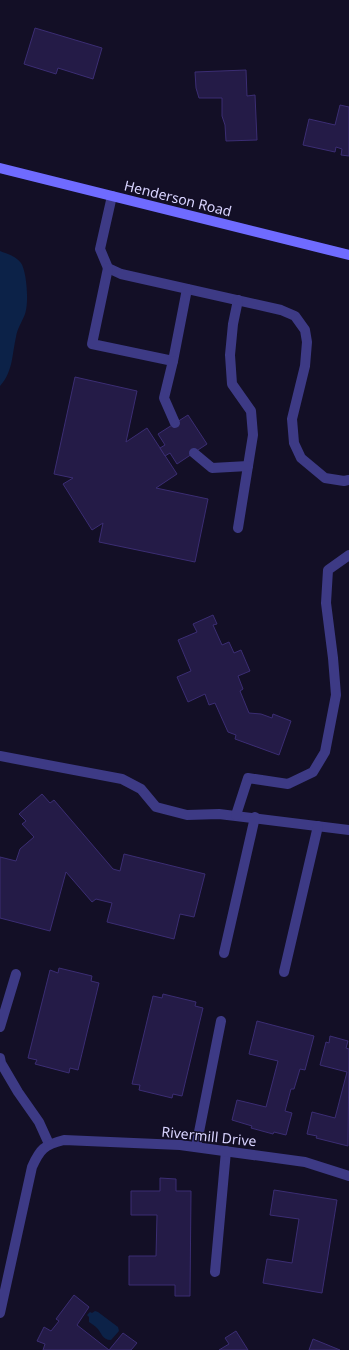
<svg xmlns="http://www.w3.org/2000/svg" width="349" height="1350" font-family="'Noto Sans',sans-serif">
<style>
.water{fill:#0c2248}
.building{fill:#241b47;stroke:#3b2d73}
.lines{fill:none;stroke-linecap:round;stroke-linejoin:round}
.service{stroke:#3d3a85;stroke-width:10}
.minor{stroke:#3d3a85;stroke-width:10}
.secondary{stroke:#6f6bff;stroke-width:10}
.labels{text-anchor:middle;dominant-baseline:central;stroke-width:3;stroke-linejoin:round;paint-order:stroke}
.street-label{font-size:14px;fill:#d9d4ff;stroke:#130f26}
</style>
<rect width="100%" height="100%" fill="#130f26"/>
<g class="water">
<path d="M0,251C7,254 16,256 21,263C27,272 29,304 25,314C22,322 17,329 16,337C12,354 13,372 0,386Z"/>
<path d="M95,1311L98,1312L118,1327L119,1331L111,1340C102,1340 102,1333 97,1328C95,1326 92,1324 89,1322V1317L87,1315L90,1312L92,1313Z"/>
</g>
<g class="building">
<polygon points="35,28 102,48 93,79 58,68 56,74 24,64"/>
<polygon points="246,70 247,96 255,95 257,140 226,141 225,125 222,116 222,98 199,98 196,88 195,72"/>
<polygon points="340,105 349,107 349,156 341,155 342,149 336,147 335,152 303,145 309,119 335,125"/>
<polygon points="75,377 137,391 126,442 147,428 177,474 156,488 208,499 195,562 99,542 103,523 92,530 63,484 73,478 54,474"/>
<polygon points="188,415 207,444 177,464 170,453 165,456 160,448 165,445 158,434"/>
<polygon points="213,615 217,624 213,625 222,645 229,642 234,653 241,650 250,671 238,676 243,689 240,691 249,713 261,714 272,718 273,714 291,721 279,755 235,739 236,735 228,732 215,703 209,705 205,694 188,702 177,677 191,671 178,640 197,632 193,624"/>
<polygon points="42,794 50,803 54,800 113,869 120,871 124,854 205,874 194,917 180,914 174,939 107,922 112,903 96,899 92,902 66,872 50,931 0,918 0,857 16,861 20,849 34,837 22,824 26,821 19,814"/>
<polygon points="59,968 92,976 91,981 99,983 78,1070 70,1068 69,1073 35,1064 37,1060 28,1058 50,970 58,973"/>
<polygon points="163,994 196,1002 195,1006 203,1008 182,1096 173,1094 172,1098 139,1090 140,1085 132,1084 153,996 162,998"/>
<polygon points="257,1021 314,1036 305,1070 300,1069 294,1089 291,1089 285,1111 292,1113 286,1135 274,1132 273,1134 251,1128 252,1126 232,1120 237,1100 266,1107 278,1061 249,1054"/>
<polygon points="330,1036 348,1041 346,1048 349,1049 348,1146 316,1138 317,1136 307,1134 312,1112 335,1118 347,1072 320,1065 326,1042 329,1043"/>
<polygon points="160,1178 176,1179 176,1191 191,1191 190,1296 175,1296 175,1285 129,1285 129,1256 156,1256 157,1215 131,1215 131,1191 160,1191"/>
<polygon points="274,1190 337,1200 322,1293 263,1283 267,1259 292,1263 299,1219 270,1215"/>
<polygon points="74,1295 89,1307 77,1325 109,1350 123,1333 137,1343 131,1350 43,1350 45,1344 37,1341 44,1327 51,1331 59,1321 56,1319"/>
<polygon points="236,1331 248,1350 219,1350 229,1344 225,1338"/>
<polygon points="313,1339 340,1350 309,1350"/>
</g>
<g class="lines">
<g class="service">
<polyline points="112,196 100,249 108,268 121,274 281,310 295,316 305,330 307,342 305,366 292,419 294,443 301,458 325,478 344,481 349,480"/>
<polyline points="108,268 92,344 173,361 187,289"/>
<polyline points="238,300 233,324 230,355 232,384 251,411 253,435 238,528"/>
<polyline points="173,361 164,398 175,423"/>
<polyline points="194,453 212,468 248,466"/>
<polyline points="0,756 122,779 141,789 156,807 187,815 219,814 349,830"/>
<polyline points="236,815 248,778 288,784 313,772 325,752 336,695 333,658 326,603 328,570 349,555"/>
<polyline points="224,953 255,817"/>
<polyline points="284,972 318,826"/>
<polyline points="0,1027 16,974"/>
<polyline points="0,1058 1,1063 18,1092 39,1122 49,1144"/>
<polyline points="196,1147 221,1021"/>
<polyline points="215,1272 226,1151"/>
</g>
<path class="minor" d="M0,1313L32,1167C40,1149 44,1145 64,1140L180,1145L305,1162L349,1176"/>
<polyline class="secondary" points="0,168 349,255"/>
</g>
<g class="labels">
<g class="street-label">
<text transform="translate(178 198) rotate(14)">Henderson Road</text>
<text transform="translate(209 1136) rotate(6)">Rivermill Drive</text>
</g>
</g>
</svg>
